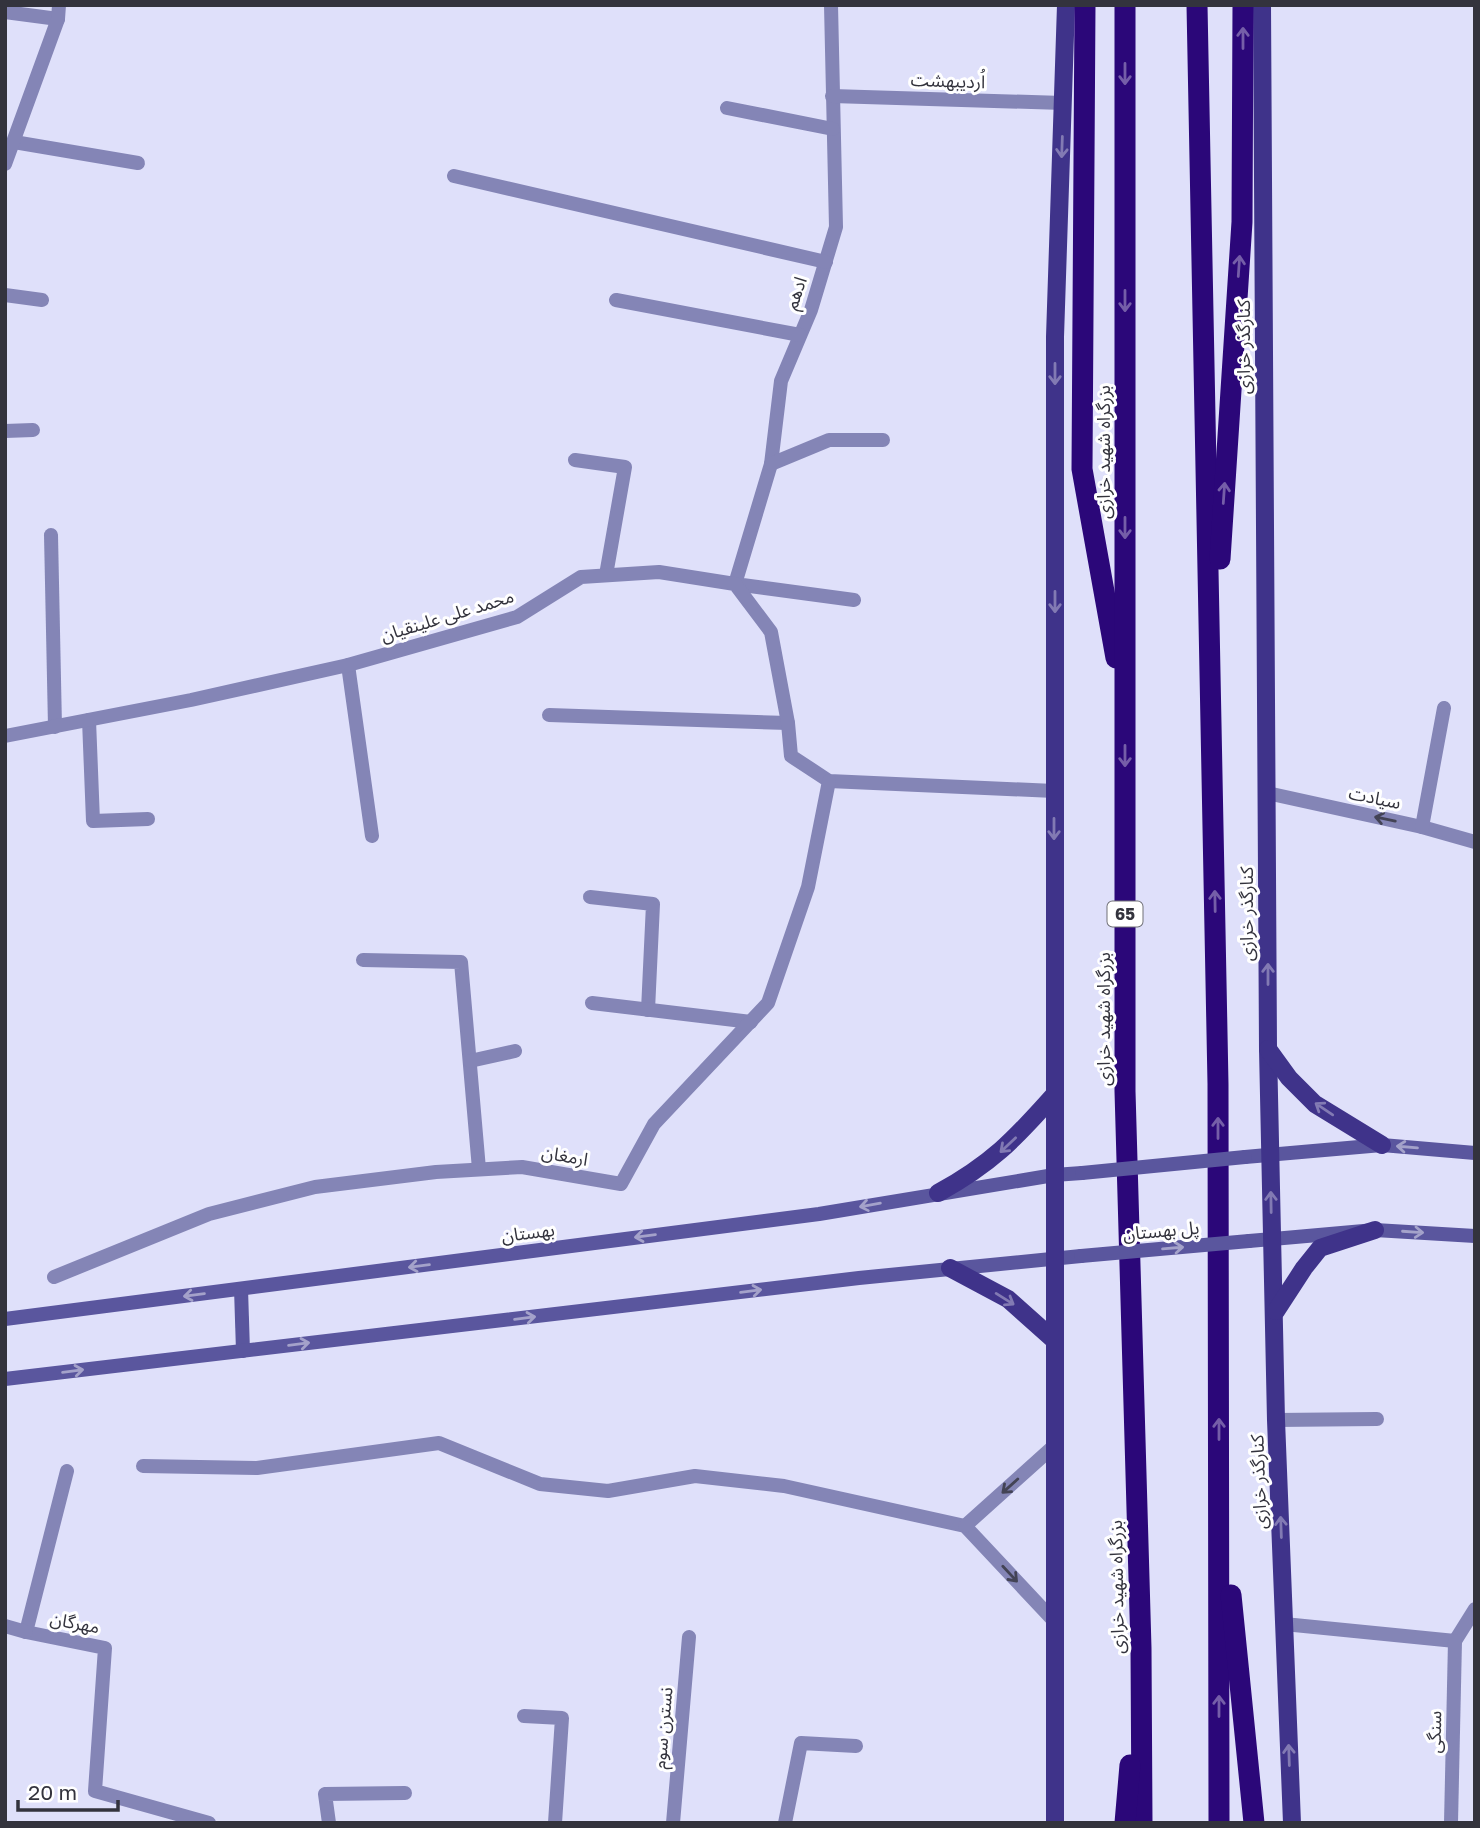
<svg xmlns="http://www.w3.org/2000/svg" width="1480" height="1828" font-family="'Golos Text','Noto Sans Arabic',sans-serif">
<style>
.lines{fill:none;stroke-linecap:round;stroke-linejoin:round}
.lane{stroke:#8485b6;stroke-width:14}
.street{stroke:#8485b6;stroke-width:14}
.secondary{stroke:#5a569e;stroke-width:14}
.primary{stroke:#3f338a;stroke-width:18}
.highway{stroke:#2b0779;stroke-width:21}
.secondary-bridge{stroke:#5a569e;stroke-width:14}
.oneway{stroke:#755ea8}
.oneway2{stroke:#827ab3}
.oneway3{stroke:#434355}
.oneway4{stroke:#a4a2ca}
.labels{text-anchor:middle;dominant-baseline:central;stroke-width:6;stroke-linejoin:round;paint-order:stroke}
.shield{fill:#fff;stroke:#707077;stroke-width:2}
.shield-label{font-size:16px;font-weight:bold;fill:#33333d}
.street-label{font-size:18px;fill:#33333d;stroke:#fff}
</style>
<rect width="100%" height="100%" fill="#dfe0fa"/>
<g class="lines">
<g class="lane">
<polyline points="5,12 58,19"/>
<polyline points="5,431 33,430"/>
<polyline points="51,535 55,727"/>
</g>
<g class="street">
<polyline points="831,5 836,227 811,310 781,381 771,464 735,584 854,600"/>
<polyline points="832,96 1063,103"/>
<polyline points="727,108 833,129"/>
<polyline points="14,142 138,163"/>
<polyline points="5,164 58,19 59,5"/>
<polyline points="454,176 826,262"/>
<polyline points="5,295 42,300"/>
<polyline points="616,300 800,335"/>
<polyline points="575,460 625,467 606,575"/>
<polyline points="771,464 829,440 883,440"/>
<polyline points="348,665 372,836"/>
<polyline points="549,715 788,723"/>
<polyline points="89,720 93,821 148,819"/>
<polyline points="5,736 191,700 348,665 517,617 581,577 659,572 735,584 771,632 788,723 791,756 829,781 1054,791"/>
<polyline points="1267,793 1422,827 1475,842"/>
<polyline points="1422,827 1444,708"/>
<polyline points="590,897 653,904 648,1010"/>
<polyline points="363,960 461,962 479,1169"/>
<polyline points="592,1003 751,1022"/>
<polyline points="470,1061 515,1051"/>
<polyline points="54,1277 209,1214 315,1187 436,1172 522,1167 621,1184 654,1124 768,1003 808,887 829,781"/>
<polyline points="1276,1420 1377,1419"/>
<polyline points="143,1466 257,1468 439,1443 540,1484 608,1491 695,1476 784,1486 965,1526 1054,1621"/>
<polyline points="67,1471 26,1632 105,1648 95,1791 209,1823"/>
<polyline points="965,1526 1054,1446"/>
<polyline points="1284,1624 1455,1641 1475,1609"/>
<polyline points="5,1626 26,1632"/>
<polyline points="524,1716 562,1718 555,1823"/>
<polyline points="329,1823 325,1794 405,1793"/>
<polyline points="673,1823 689,1637"/>
<polyline points="785,1823 801,1743 856,1746"/>
<polyline points="1451,1823 1455,1641"/>
</g>
<g class="secondary">
<polyline points="1245,1157 1382,1145 1475,1153"/>
<polyline points="1249,1241 1375,1230 1475,1236"/>
<polyline points="241,1289 243,1351"/>
<polyline points="5,1319 819,1214 1054,1175 1082,1173"/>
<polyline points="5,1379 859,1278 1081,1256"/>
</g>
<g class="primary">
<polyline points="1262,5 1268,1049 1276,1420 1292,1823"/>
<polyline points="1268,1049 1289,1078 1315,1104 1382,1145"/>
<path d="M938,1193C991,1164 1014,1140 1054,1095"/>
<polyline points="950,1268 1008,1299 1054,1340"/>
<polyline points="1276,1311 1304,1268 1320,1248 1375,1230"/>
<polyline points="1055,1823 1055,337 1066,5"/>
</g>
<g class="highway">
<polyline points="1085,5 1082,469 1116,658"/>
<polyline points="1125,5 1125,1091 1141,1648 1142,1823"/>
<polyline points="1197,5 1218,1084 1219,1823"/>
<polyline points="1220,559 1242,222 1243,5"/>
<polyline points="1231,1595 1254,1823"/>
<polyline points="1125,1823 1130,1765"/>
</g>
<g class="secondary-bridge">
<polyline points="1082,1173 1245,1157"/>
<polyline points="1081,1256 1249,1241"/>
</g>
</g>
<defs><path id="oneway-shaft" d="M-6 0H5M1.5-3L5.5 0L1.5 3" fill="none" stroke-width="1.6" stroke-linecap="round" stroke-linejoin="round" transform="scale(1.75)"/></defs>
<g class="oneway">
<use href="#oneway-shaft" transform="translate(1243 38) rotate(-90)"/>
<use href="#oneway-shaft" transform="translate(1125 74) rotate(90)"/>
<use href="#oneway-shaft" transform="translate(1239 266) rotate(-86)"/>
<use href="#oneway-shaft" transform="translate(1125 301) rotate(90)"/>
<use href="#oneway-shaft" transform="translate(1224 493) rotate(-86)"/>
<use href="#oneway-shaft" transform="translate(1125 528) rotate(90)"/>
<use href="#oneway-shaft" transform="translate(1125 756) rotate(90)"/>
<use href="#oneway-shaft" transform="translate(1215 901) rotate(-91)"/>
<use href="#oneway-shaft" transform="translate(1218 1128) rotate(-90)"/>
<use href="#oneway-shaft" transform="translate(1219 1429) rotate(-90)"/>
<use href="#oneway-shaft" transform="translate(1219 1706) rotate(-90)"/>
</g>
<g class="oneway2">
<use href="#oneway-shaft" transform="translate(1062 147) rotate(92)"/>
<use href="#oneway-shaft" transform="translate(1055 374) rotate(90)"/>
<use href="#oneway-shaft" transform="translate(1055 602) rotate(90)"/>
<use href="#oneway-shaft" transform="translate(1054 829) rotate(90)"/>
<use href="#oneway-shaft" transform="translate(1268 974) rotate(-90)"/>
<use href="#oneway-shaft" transform="translate(1324 1109) rotate(-146)"/>
<use href="#oneway-shaft" transform="translate(1008 1145) rotate(137)"/>
<use href="#oneway-shaft" transform="translate(1271 1202) rotate(-91)"/>
<use href="#oneway-shaft" transform="translate(1005 1299) rotate(32)"/>
<use href="#oneway-shaft" transform="translate(1281 1527) rotate(-92)"/>
<use href="#oneway-shaft" transform="translate(1289 1755) rotate(-92)"/>
</g>
<g class="oneway3">
<use href="#oneway-shaft" transform="translate(1385 819) rotate(-168)"/>
<use href="#oneway-shaft" transform="translate(1010 1486) rotate(138)"/>
<use href="#oneway-shaft" transform="translate(1010 1574) rotate(47)"/>
</g>
<g class="oneway4">
<use href="#oneway-shaft" transform="translate(1407 1147) rotate(-175)"/>
<use href="#oneway-shaft" transform="translate(870 1205) rotate(170)"/>
<use href="#oneway-shaft" transform="translate(1413 1232) rotate(4)"/>
<use href="#oneway-shaft" transform="translate(645 1236) rotate(173)"/>
<use href="#oneway-shaft" transform="translate(1173 1248) rotate(-5)"/>
<use href="#oneway-shaft" transform="translate(419 1266) rotate(173)"/>
<use href="#oneway-shaft" transform="translate(751 1291) rotate(-7)"/>
<use href="#oneway-shaft" transform="translate(194 1295) rotate(173)"/>
<use href="#oneway-shaft" transform="translate(525 1318) rotate(-7)"/>
<use href="#oneway-shaft" transform="translate(299 1344) rotate(-7)"/>
<use href="#oneway-shaft" transform="translate(73 1371) rotate(-7)"/>
</g>
<g class="labels">
<rect class="shield" x="1107.5" y="901.5" width="35" height="25" rx="5"/>
<g class="shield-label">
<text x="1125" y="914">65</text>
</g>
<g class="street-label">
<text transform="translate(948 80) rotate(2)">اُردیبهشت</text>
<text transform="translate(795 293) rotate(-71)">ادهم</text>
<text transform="translate(1243 347) rotate(-90)">کنارگذر خرازی</text>
<text transform="translate(1103 452) rotate(-90)">بزرگراه شهید خرازی</text>
<text transform="translate(447 615) rotate(-17)">محمد علی علینقیان</text>
<text transform="translate(1375 797) rotate(12)">سیادت</text>
<text transform="translate(1246 914) rotate(-90)">کنارگذر خرازی</text>
<text transform="translate(1103 1019) rotate(-90)">بزرگراه شهید خرازی</text>
<text transform="translate(565 1155) rotate(10)">ارمغان</text>
<text transform="translate(1161 1230) rotate(-5)">پل بهستان</text>
<text transform="translate(528 1232) rotate(-7)">بهستان</text>
<text transform="translate(1258 1482) rotate(-92)">کنارگذر خرازی</text>
<text transform="translate(1116 1587) rotate(-91)">بزرگراه شهید خرازی</text>
<text transform="translate(75 1622) rotate(11)">مهرگان</text>
<text transform="translate(662 1728) rotate(-85)">نسترن سوم</text>
<text transform="translate(1434 1732) rotate(-89)">سنگی</text>
</g>
</g>
<rect width="1480" height="1828" fill="none" stroke="#33333d" stroke-width="14"/>
<path d="M18 1800v10h100v-10" fill="none" stroke="#33333d" stroke-width="3.5"/>
<text x="28" y="1800" font-size="21" fill="#33333d" stroke="#ffffff" stroke-width="5" paint-order="stroke">20 m</text>
</svg>
